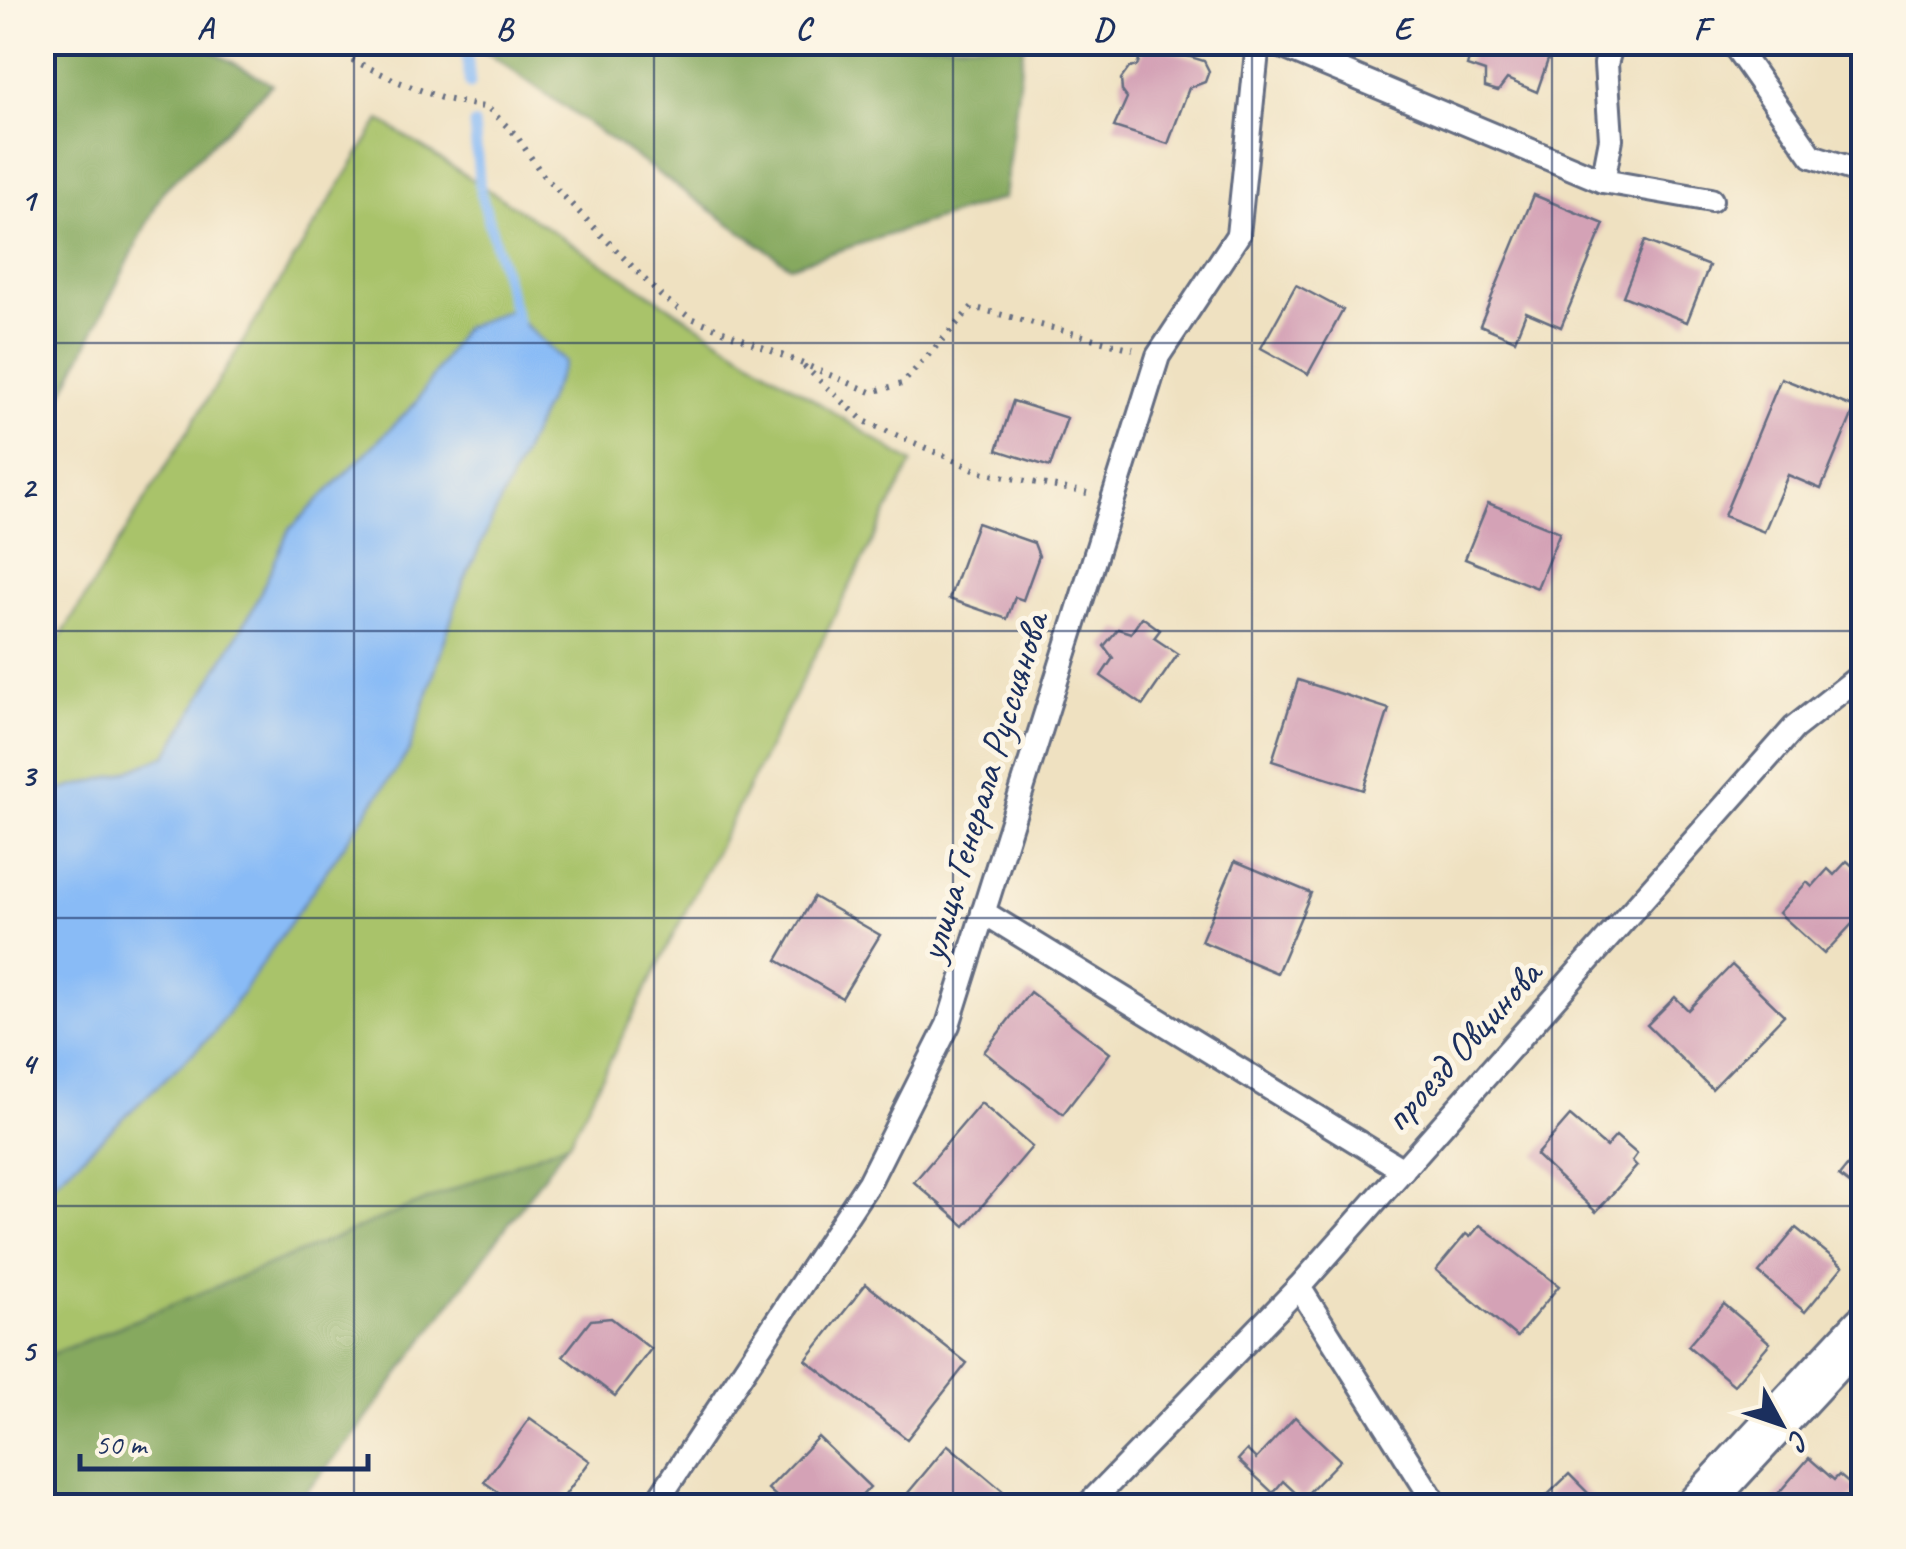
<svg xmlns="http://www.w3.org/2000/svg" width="1906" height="1549" font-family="Caveat,sans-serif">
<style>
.green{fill:#a9c36a;stroke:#627964;stroke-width:2.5}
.forest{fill:#86a95e;stroke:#506c5e;stroke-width:2.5}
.water{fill:#89bbf6;stroke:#5275aa;stroke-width:2.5}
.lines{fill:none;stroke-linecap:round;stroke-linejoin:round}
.stream{stroke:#89bbf6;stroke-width:11}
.building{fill:#d4a2b6}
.lane-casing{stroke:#656d81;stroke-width:28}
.street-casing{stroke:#656d81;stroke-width:48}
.path{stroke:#656d81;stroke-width:6;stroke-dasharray:2.5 8;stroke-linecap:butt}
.lane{stroke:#fff;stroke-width:22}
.street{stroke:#fff;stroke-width:42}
.grid{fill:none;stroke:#1b2f5e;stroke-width:2.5;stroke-opacity:0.55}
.labels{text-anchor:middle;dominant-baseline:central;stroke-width:10;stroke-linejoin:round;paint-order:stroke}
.street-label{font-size:40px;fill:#1b2f5e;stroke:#fcf5e5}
.neatline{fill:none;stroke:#1b2f5e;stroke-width:4}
.grid-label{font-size:32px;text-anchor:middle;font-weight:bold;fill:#1b2f5e}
</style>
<rect width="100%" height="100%" fill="#fcf5e5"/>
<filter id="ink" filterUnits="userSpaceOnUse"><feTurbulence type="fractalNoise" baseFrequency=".01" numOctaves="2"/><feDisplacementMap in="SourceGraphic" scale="20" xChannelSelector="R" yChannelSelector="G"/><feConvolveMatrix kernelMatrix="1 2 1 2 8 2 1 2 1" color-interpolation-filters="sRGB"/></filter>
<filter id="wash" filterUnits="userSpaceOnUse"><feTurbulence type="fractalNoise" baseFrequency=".0048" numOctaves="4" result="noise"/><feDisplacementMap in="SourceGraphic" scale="40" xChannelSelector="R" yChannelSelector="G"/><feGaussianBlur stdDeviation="2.25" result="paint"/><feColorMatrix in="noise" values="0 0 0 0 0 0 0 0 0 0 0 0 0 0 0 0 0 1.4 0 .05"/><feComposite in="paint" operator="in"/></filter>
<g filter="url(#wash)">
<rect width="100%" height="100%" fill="#efe1c1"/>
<polygon class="green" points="380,120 912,463 569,1142 43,1358 42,667"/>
<g class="forest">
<polygon points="43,42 198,43 272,84 163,191 43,434"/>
<polygon points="467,43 1024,43 1004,198 790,266 489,54"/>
<polygon points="568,1142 354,1436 293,1506 43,1506 43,1358"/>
</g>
<polygon class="water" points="509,310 565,362 463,583 409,751 214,1033 43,1193 43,795 121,774 167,755 253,609 289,530 416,403 463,328"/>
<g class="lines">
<g class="stream">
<polyline points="466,42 470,84"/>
<polyline points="474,125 480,190 518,324 515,329"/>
</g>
</g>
<g id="blocks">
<g class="building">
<polygon points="1474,42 1554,42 1537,92 1507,79 1498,91 1485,87 1485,72 1467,66"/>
<polygon points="1145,43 1204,61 1209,71 1205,82 1189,88 1168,144 1114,127 1127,98 1122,91 1121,79 1129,68 1137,66"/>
<polygon points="1534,195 1604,224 1561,327 1526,312 1515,340 1480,325"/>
<polygon points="1645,241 1709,266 1687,322 1623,296"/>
<polygon points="1296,285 1343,310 1308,374 1261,348"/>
<polygon points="1781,378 1855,408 1821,489 1788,475 1764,532 1724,516"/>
<polygon points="1013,401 1067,418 1050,467 997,450"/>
<polygon points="1488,503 1560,532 1537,588 1465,559"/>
<polygon points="977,523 1034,543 1039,556 1023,600 1015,597 1007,619 949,599"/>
<polygon points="1142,617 1160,630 1154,638 1178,654 1143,705 1101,676 1113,658 1104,646 1118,629 1131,633"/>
<polygon points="1298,680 1389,709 1363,790 1272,761"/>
<polygon points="1235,861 1311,893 1277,973 1201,941"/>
<polygon points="1847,861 1864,876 1864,911 1824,954 1779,913 1807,882 1812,887 1828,869 1834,875"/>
<polygon points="814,897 880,935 842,998 777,960"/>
<polygon points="1732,965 1784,1015 1712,1089 1647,1025 1675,997 1688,1010"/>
<polygon points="1030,992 1110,1053 1063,1114 984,1052"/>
<polygon points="981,1103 1032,1147 965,1226 914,1182"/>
<polygon points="1570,1116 1606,1147 1616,1136 1637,1154 1632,1161 1637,1166 1596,1212 1536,1155"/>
<polygon points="1864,1145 1864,1195 1839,1176"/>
<polygon points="1480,1225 1559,1286 1517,1337 1436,1270 1466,1234 1470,1237"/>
<polygon points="1796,1228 1843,1266 1805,1312 1759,1273"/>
<polygon points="866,1284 967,1363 907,1439 806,1360"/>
<polygon points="1724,1304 1770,1343 1734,1385 1688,1346"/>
<polygon points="611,1318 651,1349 615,1396 563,1356 591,1320"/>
<polygon points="1295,1417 1340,1460 1302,1499 1283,1481 1273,1493 1238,1460 1247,1450 1256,1459"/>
<polygon points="530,1418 590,1461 557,1506 518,1506 484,1482"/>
<polygon points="818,1437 870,1487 852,1506 787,1506 768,1489"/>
<polygon points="948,1445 1011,1498 1004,1506 897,1506"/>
<polygon points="1809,1458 1834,1480 1839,1475 1858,1491 1844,1506 1772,1506 1769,1504"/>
<polygon points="1569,1474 1601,1506 1536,1506"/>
</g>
</g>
</g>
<g filter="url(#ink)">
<use href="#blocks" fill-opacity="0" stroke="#656d81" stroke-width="2.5"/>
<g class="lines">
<defs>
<g id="lane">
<polyline points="1272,42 1603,181 1611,139 1606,64 1612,42"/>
<polyline points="1732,42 1812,156 1864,173"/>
<polyline points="1603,181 1711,200"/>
<polyline points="983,912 1403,1170"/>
<polyline points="654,1506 869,1182 948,1025 1158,356 1238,235 1258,42"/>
<polyline points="1087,1506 1299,1287"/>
<polyline points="1437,1506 1299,1287 1794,728 1864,673"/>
</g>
<polyline id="street" points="1698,1506 1864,1327"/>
</defs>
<use href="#lane" class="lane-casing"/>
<use href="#street" class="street-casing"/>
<g class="path">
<polyline points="314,42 399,82 441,98 488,108 516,135 542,174 660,295 689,317 871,392 902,384 972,307 1133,349"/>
<polyline points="804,366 864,421 981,472 1087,493"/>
</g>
<use href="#lane" class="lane"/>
<use href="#street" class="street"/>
</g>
</g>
<path class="grid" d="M354,42V1506M654,42V1506M953,42V1506M1252,42V1506M1552,42V1506M42,343H1864M42,631H1864M42,918H1864M42,1206H1864"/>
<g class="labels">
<g class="street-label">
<text transform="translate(983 787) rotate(-73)">улица Генерала Руссиянова</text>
<text transform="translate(1462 1046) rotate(-48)">проезд Овцинова</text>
</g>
</g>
<rect width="1906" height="1549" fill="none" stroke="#fcf5e5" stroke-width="110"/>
<g transform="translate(1781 1424) rotate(130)" stroke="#fcf5e5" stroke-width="8" paint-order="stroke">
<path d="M0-8L18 38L0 25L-18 38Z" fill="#1b2f5e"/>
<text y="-15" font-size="28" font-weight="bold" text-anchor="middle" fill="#1b2f5e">С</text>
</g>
<path d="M80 1454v15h288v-15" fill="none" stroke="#1b2f5e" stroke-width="5"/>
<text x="95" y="1454" font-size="30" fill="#1b2f5e" stroke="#fcf5e5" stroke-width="8" paint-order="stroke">50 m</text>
<rect x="55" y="55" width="1796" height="1439" class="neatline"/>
<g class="grid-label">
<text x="205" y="39">A</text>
<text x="504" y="39">B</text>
<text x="803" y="39">C</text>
<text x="1103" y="39">D</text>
<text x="1402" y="39">E</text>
<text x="1701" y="39">F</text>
<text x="28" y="210">1</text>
<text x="28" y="498">2</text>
<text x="28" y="786">3</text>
<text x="28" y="1074">4</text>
<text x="28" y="1361">5</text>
</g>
</svg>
